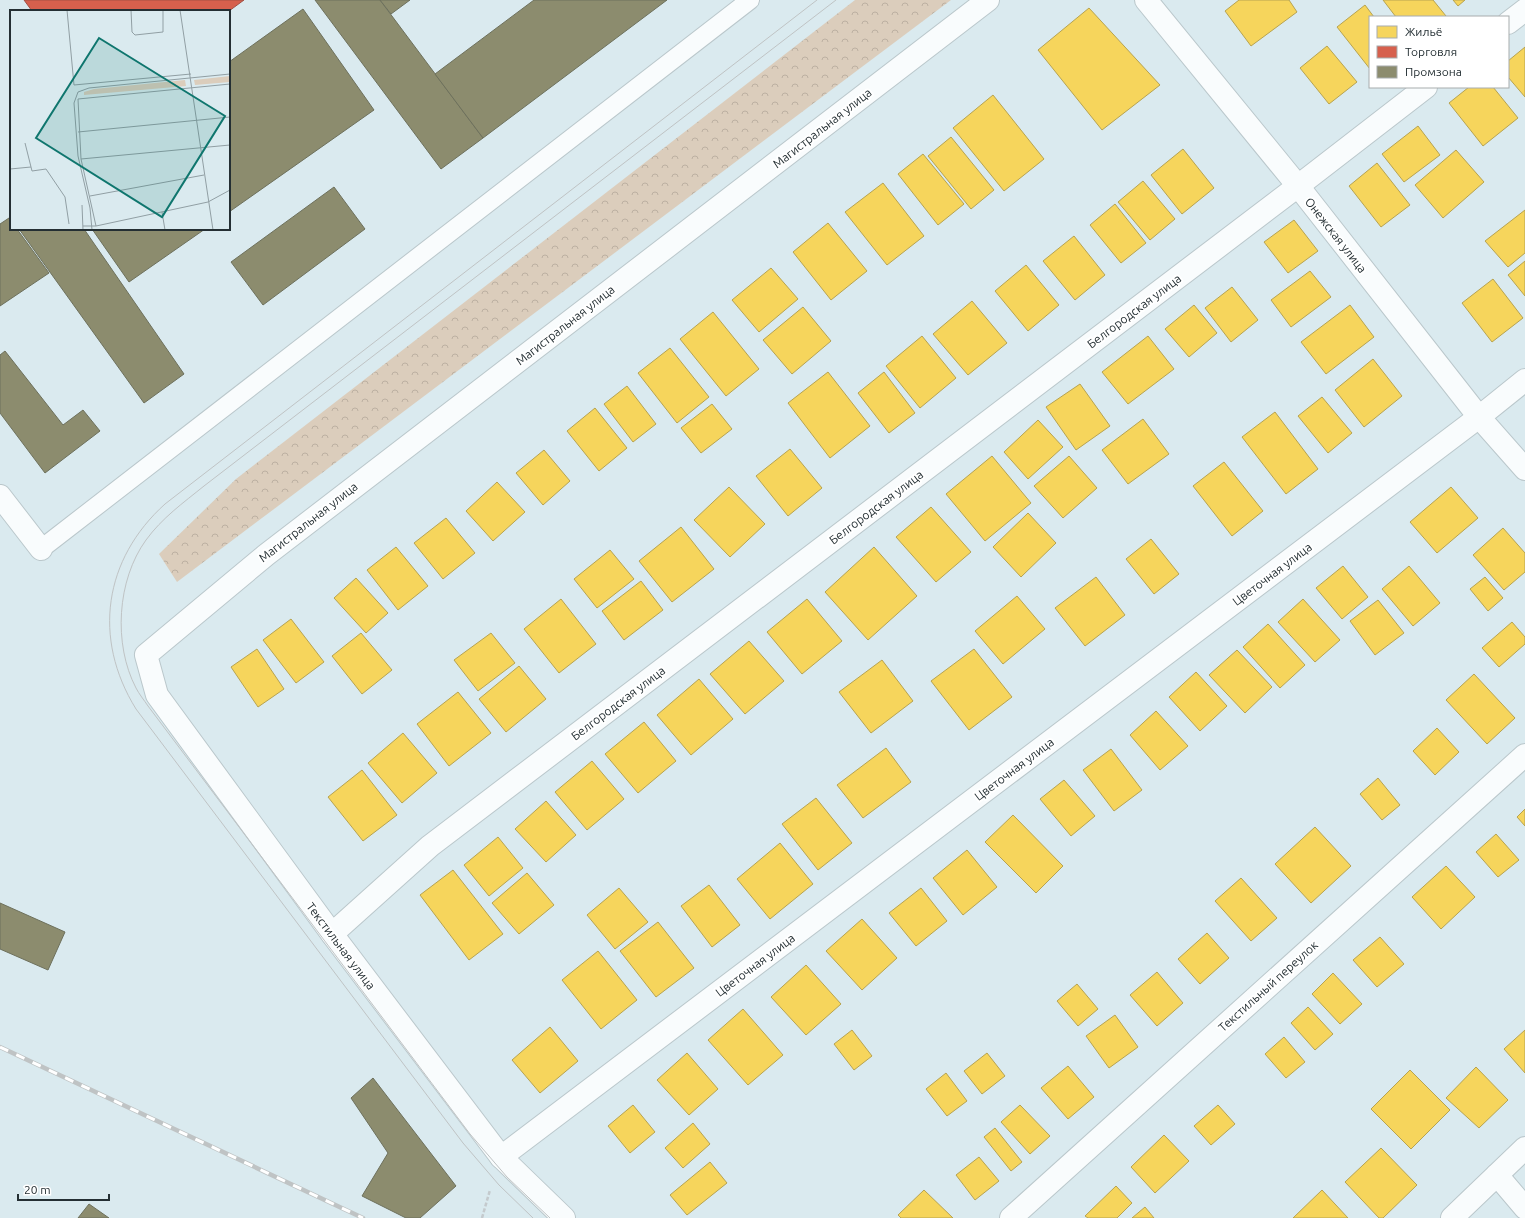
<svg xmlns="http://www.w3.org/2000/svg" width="1525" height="1218" font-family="Ubuntu,sans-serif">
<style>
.forest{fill:url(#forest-crowns)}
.homes{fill:#f6d55c;stroke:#b7a350}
.shops{fill:#d6604d;stroke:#a15145}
.industry{fill:#8c8c6e;stroke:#6d705c}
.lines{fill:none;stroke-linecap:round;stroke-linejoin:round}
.lane-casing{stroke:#bac7cb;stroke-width:20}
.street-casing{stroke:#bac7cb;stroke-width:24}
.secondary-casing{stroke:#bac7cb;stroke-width:24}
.path{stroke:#c4cacd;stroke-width:2.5;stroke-dasharray:4 2;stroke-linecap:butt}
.lane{stroke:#f9fcfd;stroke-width:18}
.street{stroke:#f9fcfd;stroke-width:22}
.secondary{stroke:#f9fcfd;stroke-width:22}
.tram{stroke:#bfc3c4;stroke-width:1}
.rail-casing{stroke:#bfc3c4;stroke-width:4.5}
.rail{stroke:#fff;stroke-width:3;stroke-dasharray:9;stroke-linecap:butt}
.labels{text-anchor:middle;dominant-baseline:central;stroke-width:4;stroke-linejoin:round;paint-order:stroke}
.street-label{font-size:12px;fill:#242f33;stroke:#fff}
.inset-road{fill:none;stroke:#919fa4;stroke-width:1}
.view{fill:#0f766e;fill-opacity:0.15;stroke:#0f766e;stroke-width:2}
.inset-edge{fill:none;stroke:#242f33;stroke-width:2}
</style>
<defs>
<pattern id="forest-crowns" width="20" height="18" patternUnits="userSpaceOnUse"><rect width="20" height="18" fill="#dbcdbc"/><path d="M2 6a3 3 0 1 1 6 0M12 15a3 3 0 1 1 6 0" fill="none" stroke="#bcb0a2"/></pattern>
</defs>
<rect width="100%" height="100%" fill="#daeaef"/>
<polygon class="forest" points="855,0 951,0 177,582 159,554 236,479"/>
<g class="homes">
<polygon points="1239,0 1289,0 1297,12 1251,46 1225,11"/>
<polygon points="1383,0 1433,0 1446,16 1444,17 1396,17"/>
<polygon points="1453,0 1465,0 1458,6"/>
<polygon points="1365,5 1374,17 1370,17 1370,69 1337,27"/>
<polygon points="1089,8 1160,85 1102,130 1038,50"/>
<polygon points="1327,46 1357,82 1329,104 1300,68"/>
<polygon points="1525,47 1525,97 1508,77 1508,61"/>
<polygon points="1469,87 1493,87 1518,118 1483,146 1449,103"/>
<polygon points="993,95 1044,159 1004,191 953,128"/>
<polygon points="1418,126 1440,155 1404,182 1382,154"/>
<polygon points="951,137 994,190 971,209 928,156"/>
<polygon points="1183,149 1214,188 1182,214 1151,175"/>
<polygon points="1456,150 1484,182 1443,218 1415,185"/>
<polygon points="923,154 964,204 938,225 898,174"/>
<polygon points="1377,163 1410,205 1381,227 1349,186"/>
<polygon points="1143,181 1175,219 1150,240 1118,202"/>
<polygon points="883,183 924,236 887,265 845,212"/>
<polygon points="1115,204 1146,243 1121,263 1090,225"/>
<polygon points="1525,210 1525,253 1508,267 1485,241"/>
<polygon points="1294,220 1318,251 1288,273 1264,242"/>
<polygon points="828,223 867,271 831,300 793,252"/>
<polygon points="1074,236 1105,275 1075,300 1043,261"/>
<polygon points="1525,261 1525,296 1508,275"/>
<polygon points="1026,265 1059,305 1028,331 995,291"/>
<polygon points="771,268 798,299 759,332 732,300"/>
<polygon points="1310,271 1331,297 1291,327 1271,300"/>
<polygon points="1493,279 1523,318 1492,342 1462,303"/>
<polygon points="1232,287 1258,320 1231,342 1205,308"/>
<polygon points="972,301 1007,343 968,375 933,334"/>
<polygon points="1194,305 1217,333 1189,357 1165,329"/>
<polygon points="1350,305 1374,337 1326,374 1301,342"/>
<polygon points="803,307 831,341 792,374 763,340"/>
<polygon points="713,312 759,369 726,396 680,339"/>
<polygon points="922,336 956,378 920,408 886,366"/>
<polygon points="1148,336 1174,369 1128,404 1102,372"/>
<polygon points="670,348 709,397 677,423 638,373"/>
<polygon points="1373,359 1402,396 1364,427 1335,390"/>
<polygon points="828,372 870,426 830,458 788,403"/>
<polygon points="884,372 915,413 889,433 858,393"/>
<polygon points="1080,384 1110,426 1076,450 1046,407"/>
<polygon points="627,386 656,424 633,442 604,404"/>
<polygon points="1322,397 1352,433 1328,453 1298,416"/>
<polygon points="712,404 732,429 701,453 681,428"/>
<polygon points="595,408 627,448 599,471 567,431"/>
<polygon points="1275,412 1318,469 1286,494 1242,437"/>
<polygon points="1143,419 1169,454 1128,484 1102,450"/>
<polygon points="1038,420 1063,447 1028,479 1004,452"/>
<polygon points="790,449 822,488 788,516 756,476"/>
<polygon points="544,450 570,481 543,505 516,473"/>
<polygon points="992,456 1031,503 985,541 946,494"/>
<polygon points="1069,456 1097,488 1063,518 1034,486"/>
<polygon points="1224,462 1263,511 1232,536 1193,486"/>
<polygon points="497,482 525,512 493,541 466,511"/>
<polygon points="729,487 765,524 730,557 694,520"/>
<polygon points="1451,487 1478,518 1437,553 1410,522"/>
<polygon points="931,507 971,552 936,582 896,537"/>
<polygon points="1028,513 1056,543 1021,577 993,547"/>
<polygon points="446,518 475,553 443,579 414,543"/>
<polygon points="681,527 714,569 672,602 639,561"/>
<polygon points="1503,528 1525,553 1525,572 1504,590 1473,555"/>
<polygon points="1151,539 1179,574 1154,594 1126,559"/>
<polygon points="396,547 428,586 398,610 367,570"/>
<polygon points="874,547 917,596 868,640 825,592"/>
<polygon points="610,550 634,579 597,608 574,579"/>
<polygon points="1343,566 1368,597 1342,619 1316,588"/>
<polygon points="1409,566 1440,603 1413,626 1382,589"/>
<polygon points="1096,577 1125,615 1085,646 1055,608"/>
<polygon points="1485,577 1503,598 1488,611 1470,589"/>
<polygon points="356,578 388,613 366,633 334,598"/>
<polygon points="641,581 663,610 624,640 602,611"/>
<polygon points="1017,596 1045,629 1003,664 975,631"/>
<polygon points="561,599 596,644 559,673 524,629"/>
<polygon points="807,599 842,641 802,674 767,632"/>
<polygon points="1303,599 1340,640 1315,662 1278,622"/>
<polygon points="1378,600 1404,633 1375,655 1350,621"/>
<polygon points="291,619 324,662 296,683 263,640"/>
<polygon points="1512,622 1525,637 1525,644 1499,667 1482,648"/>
<polygon points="1268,624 1305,665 1280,688 1243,647"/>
<polygon points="361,633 392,670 362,694 332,656"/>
<polygon points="491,633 515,663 478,691 454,660"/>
<polygon points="749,641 784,681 745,714 710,674"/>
<polygon points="257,649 284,689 258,707 231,667"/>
<polygon points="974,649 1012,697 969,730 931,681"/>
<polygon points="1237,650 1272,687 1245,713 1209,675"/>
<polygon points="882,660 913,701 871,733 839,692"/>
<polygon points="519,666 546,699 506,732 479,699"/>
<polygon points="1196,672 1227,706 1200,731 1169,697"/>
<polygon points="1474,674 1515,718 1487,744 1446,700"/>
<polygon points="699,679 733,719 691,755 657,715"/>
<polygon points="458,692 491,733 449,766 417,724"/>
<polygon points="1156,711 1188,746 1160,770 1130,735"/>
<polygon points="644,722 676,761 638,793 605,754"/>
<polygon points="1437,728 1459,752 1435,775 1413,751"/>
<polygon points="403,733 437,773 402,803 368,763"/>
<polygon points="886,748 911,782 863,818 837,785"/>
<polygon points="1111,749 1142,790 1114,811 1083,770"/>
<polygon points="592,761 624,799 587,830 555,792"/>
<polygon points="362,770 397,815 363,841 328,797"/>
<polygon points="1378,778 1400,805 1382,820 1360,794"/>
<polygon points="1064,780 1095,816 1071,836 1040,799"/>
<polygon points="816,798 852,843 818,870 782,824"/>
<polygon points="546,801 576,835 546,862 515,829"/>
<polygon points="1525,809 1525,826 1517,817"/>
<polygon points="1013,815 1063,866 1036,893 985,842"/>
<polygon points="1315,827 1351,866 1311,903 1275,864"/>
<polygon points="1496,834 1519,860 1498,877 1476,852"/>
<polygon points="498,837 523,868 489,896 464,865"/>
<polygon points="780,843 813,884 770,919 737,879"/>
<polygon points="967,850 997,887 963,915 933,878"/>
<polygon points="1446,866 1475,897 1441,929 1412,897"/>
<polygon points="453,870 503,934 469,960 420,895"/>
<polygon points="527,873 554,905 519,934 492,903"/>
<polygon points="1241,878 1277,918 1251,941 1215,901"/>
<polygon points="709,885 740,925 712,947 681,906"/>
<polygon points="619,888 648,922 615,949 587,915"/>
<polygon points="921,888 947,921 916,946 889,913"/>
<polygon points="862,919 897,958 862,990 826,951"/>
<polygon points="658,922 694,968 656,997 620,951"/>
<polygon points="1207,933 1229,958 1200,984 1178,959"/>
<polygon points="1380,937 1404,964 1377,987 1353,960"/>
<polygon points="598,951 637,1000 601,1029 562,980"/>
<polygon points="806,965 841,1004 806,1035 771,997"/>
<polygon points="1157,972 1183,1003 1157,1026 1130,995"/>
<polygon points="1333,973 1362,1004 1340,1024 1312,994"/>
<polygon points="1077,984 1098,1009 1078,1026 1057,1001"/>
<polygon points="1308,1007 1333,1034 1315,1050 1291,1023"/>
<polygon points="743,1009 783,1055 748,1085 708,1040"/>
<polygon points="1115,1015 1138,1047 1109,1068 1086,1036"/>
<polygon points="550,1027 578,1061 540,1093 512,1060"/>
<polygon points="852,1030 872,1056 854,1070 834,1044"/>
<polygon points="1525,1030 1525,1073 1504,1049"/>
<polygon points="1284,1037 1305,1062 1286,1078 1265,1054"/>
<polygon points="687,1053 718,1089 689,1115 657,1080"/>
<polygon points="987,1053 1005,1076 982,1094 964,1071"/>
<polygon points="1068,1066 1094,1097 1068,1119 1041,1088"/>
<polygon points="1476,1067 1508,1100 1479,1128 1446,1098"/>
<polygon points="1410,1070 1450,1110 1411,1149 1371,1109"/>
<polygon points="946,1073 967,1101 947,1116 926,1089"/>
<polygon points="633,1105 655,1132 630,1153 608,1126"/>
<polygon points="1020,1105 1050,1136 1030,1154 1001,1122"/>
<polygon points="1218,1105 1235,1124 1211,1145 1194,1126"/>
<polygon points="693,1123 710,1144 683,1168 665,1148"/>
<polygon points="995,1128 1022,1162 1011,1171 984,1137"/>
<polygon points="1164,1135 1189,1161 1155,1193 1131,1167"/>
<polygon points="1381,1148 1417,1185 1383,1218 1379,1218 1345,1182"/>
<polygon points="979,1157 999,1181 975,1200 956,1175"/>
<polygon points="710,1162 727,1183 687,1215 670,1195"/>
<polygon points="1116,1186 1132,1203 1117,1218 1088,1218 1085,1216"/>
<polygon points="924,1190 953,1218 901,1218 898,1215"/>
<polygon points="1322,1190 1348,1218 1293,1218"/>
<polygon points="1145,1207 1154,1218 1132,1218"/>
</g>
<polygon class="shops" points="24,0 244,0 229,11 32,11"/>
<g class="industry">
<polygon points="315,0 380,0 483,138 441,169"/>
<polygon points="380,0 410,0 391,14"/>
<polygon points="534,0 667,0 483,138 435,74"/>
<polygon points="303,9 374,110 229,212 229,62"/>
<polygon points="334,187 365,229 263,305 231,262"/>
<polygon points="9,218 11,221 11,229 17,229 49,273 0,306 0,224"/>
<polygon points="19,229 84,229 184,374 144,403"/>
<polygon points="92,229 205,229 129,282"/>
<polygon points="5,351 63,425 83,410 100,431 45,473 0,413 0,355"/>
<polygon points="0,903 65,932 48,970 0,949"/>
<polygon points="373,1078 456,1186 420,1218 406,1218 362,1196 388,1153 351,1098"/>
<polygon points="89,1204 109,1218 78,1218"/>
</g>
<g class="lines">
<defs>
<polyline id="lane" points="41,549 750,0"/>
<g id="street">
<polyline points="1508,23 1525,10"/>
<polyline points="0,496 41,549"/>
<polyline points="332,934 430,846 1298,186 1426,87"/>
<polyline points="501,1157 1479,417 1525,380"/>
<polyline points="1497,1175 1525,1208"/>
<polyline points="564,1218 501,1157 332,934 157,695 146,655 266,555 988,0"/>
<polyline points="1011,1218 1525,755"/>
<polyline points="1452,1218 1525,1148"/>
</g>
<polyline id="secondary" points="1146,0 1298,186 1479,417 1525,469"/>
</defs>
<use href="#lane" class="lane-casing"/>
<use href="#street" class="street-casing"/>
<use href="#secondary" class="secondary-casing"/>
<polyline class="path" points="482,1218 490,1190"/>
<use href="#lane" class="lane"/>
<use href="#street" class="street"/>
<use href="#secondary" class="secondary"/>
<g class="tram">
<path d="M533,1218L499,1185L463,1143L136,709C92,638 104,559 165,504L817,0"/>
<path d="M550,1218L507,1177L470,1134L148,706C144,700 139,694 136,688C113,644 117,580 146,540C162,518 183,503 204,486L836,0"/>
</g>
<defs>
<polyline id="rail" points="0,1047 363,1218"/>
</defs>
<use href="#rail" class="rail-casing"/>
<use href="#rail" class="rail"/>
</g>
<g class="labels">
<g class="street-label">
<text transform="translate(822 128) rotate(-38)">Магистральная улица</text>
<text transform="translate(1336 235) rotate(52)">Онежская улица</text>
<text transform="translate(1134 311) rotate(-37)">Белгородская улица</text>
<text transform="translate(565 325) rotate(-38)">Магистральная улица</text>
<text transform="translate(876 507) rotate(-37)">Белгородская улица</text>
<text transform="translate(308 522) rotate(-38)">Магистральная улица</text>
<text transform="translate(1272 574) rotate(-37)">Цветочная улица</text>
<text transform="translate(618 703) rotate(-37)">Белгородская улица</text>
<text transform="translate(1014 769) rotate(-37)">Цветочная улица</text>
<text transform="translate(341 946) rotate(53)">Текстильная улица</text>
<text transform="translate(755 965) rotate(-37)">Цветочная улица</text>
<text transform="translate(1268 986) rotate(-42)">Текстильный переулок</text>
</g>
</g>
<g transform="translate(10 10)">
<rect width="220" height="220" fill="#daeaef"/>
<path d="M220,66V72L185,75L184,70ZM175,70L176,76L74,85V82L84,79Z" fill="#dbcdbc"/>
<path class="inset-road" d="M57,0L64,75L181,64M121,0L122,22L125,25L153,22V0M170,0L203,220M68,122L220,107M15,133L21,157M71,149L220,135M0,159L21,157L22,161L36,159L55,187L59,214M80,186L194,165M72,195L73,220M152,202L155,220M73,216H86L198,192L220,180M86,216L71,149L68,89L220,74M82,220L80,198L68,146L64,93L68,82L79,78L220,64"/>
<path class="view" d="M89,28L215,106L152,207L26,128Z"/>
<rect width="220" height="220" class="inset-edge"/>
</g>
<rect x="1369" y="16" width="140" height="72" fill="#ffffff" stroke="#a7acad"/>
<rect x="1377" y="26" width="20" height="12" fill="#f6d55c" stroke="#a7acad"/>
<text x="1405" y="36" font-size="12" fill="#242f33">Жильё</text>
<rect x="1377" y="46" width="20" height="12" fill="#d6604d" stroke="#a7acad"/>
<text x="1405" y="56" font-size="12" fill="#242f33">Торговля</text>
<rect x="1377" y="66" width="20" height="12" fill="#8c8c6e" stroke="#a7acad"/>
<text x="1405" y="76" font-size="12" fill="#242f33">Промзона</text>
<path d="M18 1194v6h91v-6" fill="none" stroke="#242f33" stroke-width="2"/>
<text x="24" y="1194" font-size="12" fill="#242f33" stroke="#ffffff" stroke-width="3" paint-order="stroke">20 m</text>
</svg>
